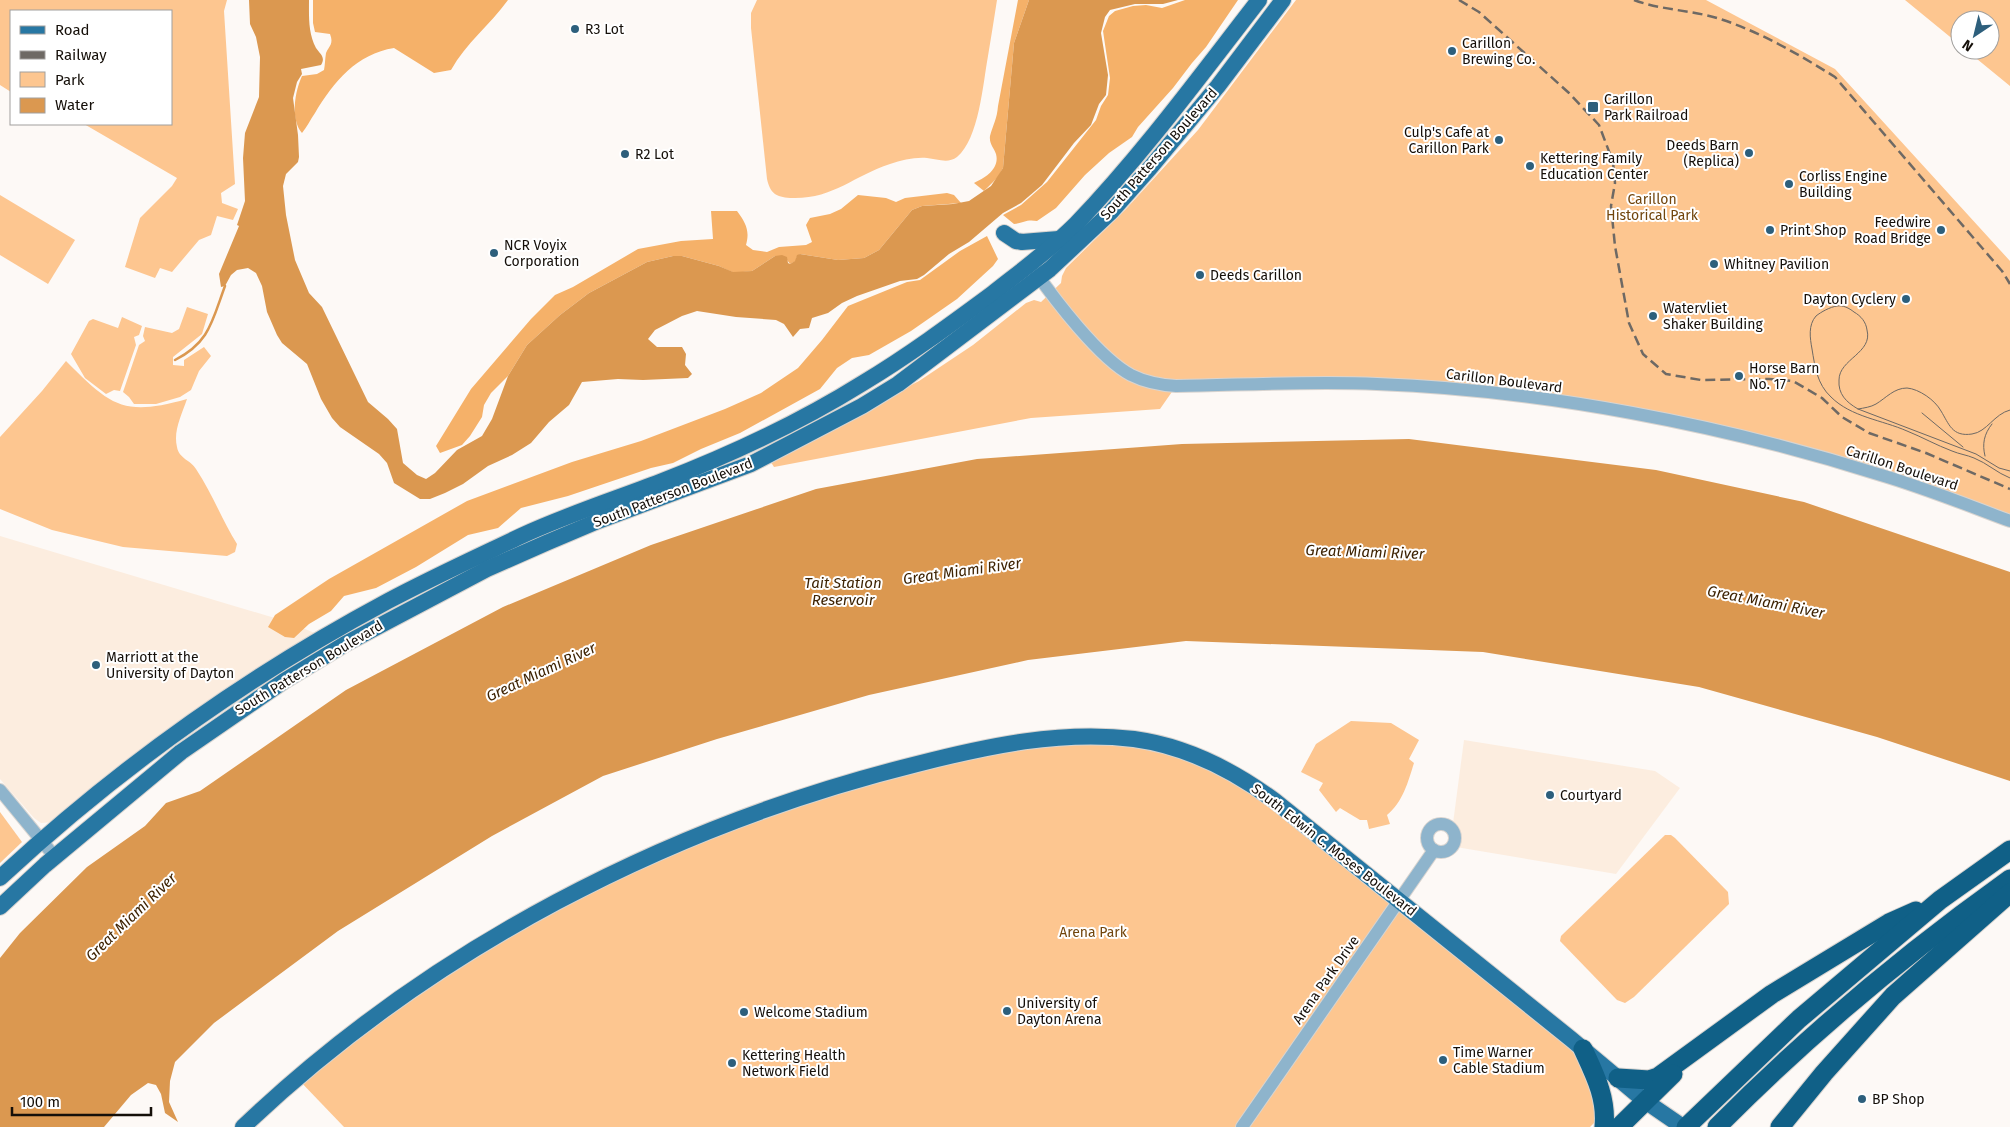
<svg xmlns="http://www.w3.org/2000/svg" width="2010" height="1127" font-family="'Fira Sans',sans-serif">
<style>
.built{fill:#fceddf}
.green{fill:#fdc690}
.forest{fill:#f5b169}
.water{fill:#db9850}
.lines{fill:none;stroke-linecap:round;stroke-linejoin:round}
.stream{stroke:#db9850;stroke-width:2.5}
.minor-casing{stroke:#d8d4d0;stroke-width:14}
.major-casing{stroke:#d8d4d0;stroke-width:18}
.highway-casing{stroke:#d8d4d0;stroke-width:21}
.minor{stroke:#8eb4cc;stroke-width:12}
.major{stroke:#2777a3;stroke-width:16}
.highway{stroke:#106087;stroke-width:19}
.tram{stroke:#6e6964;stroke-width:1}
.rail{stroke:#6e6964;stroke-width:2.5;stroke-dasharray:10 5;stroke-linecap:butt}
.poi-dot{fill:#2d5f7c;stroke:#fff;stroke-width:2}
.labels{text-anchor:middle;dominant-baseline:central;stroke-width:4;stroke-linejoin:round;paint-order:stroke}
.poi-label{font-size:14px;fill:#150f09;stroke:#fff;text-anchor:start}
.street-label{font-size:14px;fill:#150f09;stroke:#fff}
.park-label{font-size:14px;fill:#71450c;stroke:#fff}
.water-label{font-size:15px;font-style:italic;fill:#3e2303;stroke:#fff}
</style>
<rect width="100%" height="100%" fill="#fdf9f6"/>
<g class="built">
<polygon points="0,536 288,622 322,636 55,822 41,823 34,818 0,779"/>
<polygon points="1464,740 1655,771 1680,788 1616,874 1450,846"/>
</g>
<g class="green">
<polygon points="0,0 227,0 224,11 235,184 221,193 222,203 238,209 233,220 217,216 211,235 199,240 172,272 160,268 155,278 125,267 140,218 172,186 177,178 84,124 171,124 171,11 11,11 11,92 0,85"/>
<path d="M757,0H997C994,19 991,38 988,56C983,83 979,139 957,157C948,164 937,159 927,158C915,157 902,160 890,164C853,176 832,200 790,198C776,197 770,193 767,179L751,28V13Z"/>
<polygon points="1296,0 1706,0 1835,69 2010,261 2010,521 1926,490 1637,414 1428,387 1176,386 1160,409 1031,418 774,467 769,459 919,381 973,345 1026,303 1034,300 1041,302 1061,283 1062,276 1066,268 1126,209 1198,130"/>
<polygon points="1905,0 2010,0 2010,86 1966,50 1990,50 1990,20 1960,20 1960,45"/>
<polygon points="0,195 75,240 48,284 0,255"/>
<polygon points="187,307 208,314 202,334 173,357 173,365 184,366 184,360 204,347 211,356 199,371 191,390 180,397 156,404 134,404 129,397 123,392 139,345 145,341 143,336 145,327 172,333 179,329"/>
<polygon points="122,317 142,326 139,335 134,337 136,345 120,391 114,390 106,394 85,378 71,354 89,321 93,319 118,328"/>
<path d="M66,361C111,406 123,417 187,399C182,414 173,431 177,447C179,459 191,460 196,469C212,493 222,520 237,544L235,552L227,556L123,547L52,530L0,509V437L42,391Z"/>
<path d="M1351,721L1391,723L1419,740L1409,759L1414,763C1408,782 1403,802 1387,815L1390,824L1369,829L1367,820H1360L1340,808L1336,812L1319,790L1323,783L1301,772L1316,744Z"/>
<polygon points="1099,736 1228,770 1571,1039 1606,1111 1590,1127 344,1127 297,1078 375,1016 598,880 899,768"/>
<polygon points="0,812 22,842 0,863"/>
<polygon points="1665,835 1671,835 1675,838 1728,892 1729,904 1634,997 1625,1003 1617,1000 1560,941 1561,936"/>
</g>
<g class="forest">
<path d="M313,0H508C490,25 466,43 451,70L434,73L394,48C357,54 334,81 315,113C310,120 307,127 302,133C290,119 295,91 302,76L317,74L324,70C325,65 325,59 326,53C329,46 334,44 330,34L315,32L313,23Z"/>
<path d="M1018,0H1029L1014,43L1003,168L998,177L984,191L974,183C985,178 1000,169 996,154C994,148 989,144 990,136C993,125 997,119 998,106Z"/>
<path d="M1185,0H1238L1206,47L1192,63L1173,88L1138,127L1132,137L1109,153L1085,175L1056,208L1037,221C1026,219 1024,223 1014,224L1003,215L1021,205L1047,182L1096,120L1101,106L1108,95L1110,78L1103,31L1109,16L1115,11L1133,6L1146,5L1162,8Z"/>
<path d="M947,193L954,195L961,203L922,206L912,210L879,250L864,258L838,260L800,254L796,258V261L790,264L787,260L775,256L752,271L743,272H732L719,266L682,256H673L647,262L589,293L560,315L527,345L508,376L491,393L484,405L482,417L470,436L462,445L440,453L436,446L471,389L531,319L555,295L573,287L638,249L681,241L713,239L711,211H737C746,223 750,231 746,245L753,250L767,252L779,247L806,245L812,242L806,225L810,218L830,214L841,209L858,195L886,198L896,202L905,198Z"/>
<polygon points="987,236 998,259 993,266 957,299 911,331 869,355 852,358 837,368 820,389 740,433 701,449 673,463 651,468 568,496 521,508 498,528 468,535 416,567 376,588 344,596 331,611 309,624 294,638 285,637 268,627 275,615 329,579 467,501 572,462 641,441 725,409 761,393 798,368 822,340 848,306 907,282 920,280 960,251"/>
</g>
<g class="water">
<path d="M249,0H309C309,16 308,33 316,48C320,54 326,57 321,65L301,69L302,74L297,82L293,98L298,135L299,157L298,162L286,174L283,186L286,215L295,260L309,293L322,307L368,402L388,419L397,429L403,463L417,475L426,479L435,473L457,450L482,436L492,419L508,376L527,345L560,315L589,293L647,262L673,256H682L719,266L733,272L752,271L775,256L782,255L787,257L788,263L790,264L795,261L797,255L800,254L838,260L864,258L879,250L912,210L922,206L953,204L969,201L991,186L1003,168L1014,43L1029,0H1178L1163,4H1135L1110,10L1105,17L1101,33L1108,75L1106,95L1099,104L1091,125L1074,143L1042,185L1021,203L1003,213L969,242L949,254L924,275L917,279L900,281L857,296L842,303L828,313L812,318L809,328L800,329L793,337L784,324L776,320L736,317L697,311L682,316L655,330L648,339L657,347H682L686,354L685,365L692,374L688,378L643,380L618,379L582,382L569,405L549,422L531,443L512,455L488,466L463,484L445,493L430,499H420L394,483L387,463L379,454L340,427L332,418L321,399L307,364L282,343L277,335L267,312L262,286L256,273L248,268L237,270L231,275L225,286L221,287L219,274L239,226L237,225L245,201L243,158L245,133L259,97L260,57L256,37L250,24Z"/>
<polygon points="1409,439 1656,470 1804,502 2010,572 2010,781 1877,737 1699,687 1483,652 1186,641 1028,660 869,695 717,739 603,776 492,836 338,931 214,1023 175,1062 170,1081 169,1102 178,1122 165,1113 161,1094 156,1085 148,1083 131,1095 104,1127 0,1127 0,958 20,933 87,867 145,826 166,803 200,791 346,690 503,607 651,545 816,489 977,459 1182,444"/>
</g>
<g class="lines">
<path class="stream" d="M175,360C210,342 212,321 225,286"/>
<defs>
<g id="minor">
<path d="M1034,270C1055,300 1099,358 1131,375C1145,382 1160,385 1176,386C1243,385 1310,381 1377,384C1543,390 1723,425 1881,475C1925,488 1967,505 2010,521"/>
<polyline points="0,790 55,857"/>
<circle cx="1441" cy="838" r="14"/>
<polyline points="1242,1127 1434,850"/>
</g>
<g id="major">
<polyline points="1004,233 1016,241 1022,242 1059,239"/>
<path d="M0,878C116,770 248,676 388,601C431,578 477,557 521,536C566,515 613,500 660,482C730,455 799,423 863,383C908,356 950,325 992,294C1021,271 1050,250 1076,224C1143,154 1200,76 1259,0"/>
<polyline points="0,907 45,865 181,752 284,681 345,644 487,569 546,543 598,521 751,464 862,406 898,384 1050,269 1111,212 1150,168 1218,86 1283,0"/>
<path d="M243,1127C430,949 667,826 917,764C987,746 1061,730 1134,739C1186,746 1233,770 1275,801L1571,1039L1645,1101L1683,1127"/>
</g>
<g id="highway">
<path d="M1583,1049C1595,1075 1607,1098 1604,1127"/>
<polyline points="1618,1078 1649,1080 1658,1077 1772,994 1889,923 1916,911"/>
<polyline points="1619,1127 1673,1074"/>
<polyline points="1686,1127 1799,1019 1940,900 2010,850"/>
<path d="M1717,1127C1807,1036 1905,954 2010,879"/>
<polyline points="1780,1127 1824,1073 1893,996 2010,893"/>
</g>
</defs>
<use href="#minor" class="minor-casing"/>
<use href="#major" class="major-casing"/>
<use href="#highway" class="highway-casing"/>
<use href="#minor" class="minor"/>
<use href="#major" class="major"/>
<use href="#highway" class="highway"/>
<g class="tram">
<path d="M1858,409C1864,408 1871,407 1876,404C1886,398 1894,388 1907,388C1919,389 1935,400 1941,411C1949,424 1952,437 1972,434C1987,432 1994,414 2010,410"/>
<polyline points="1922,413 1963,447"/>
<path d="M1985,456C1982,444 1984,434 1992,424"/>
<path d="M2010,471L1999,468L1976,454L1858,409C1846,402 1838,394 1839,380C1839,359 1873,353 1867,330C1866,322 1861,316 1854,312C1849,308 1843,305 1837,306C1830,307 1821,312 1816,316C1808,325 1810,338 1812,349C1815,367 1817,384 1831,397C1851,417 1882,420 1907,431C1922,437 1936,445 1952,451C1959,454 1967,455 1974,458C1987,463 1997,473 2010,478"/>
</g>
<g class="rail">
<polyline points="1459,0 1479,12 1569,93 1599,125 1613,162 1615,183 1611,206 1615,246 1629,323 1643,354 1666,374 1701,380 1769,379 1793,381 1822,398 1842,417 1869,433 1926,453 2010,489"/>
<path d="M1634,0C1661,10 1690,10 1717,18C1759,31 1798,54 1835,77L2002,271L2010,284"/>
</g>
</g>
<g class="poi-dot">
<circle cx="575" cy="29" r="5"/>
<circle cx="1452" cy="51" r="5"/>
<rect x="1587" y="101" width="12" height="12" rx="2.5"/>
<circle cx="1499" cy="140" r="5"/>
<circle cx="1749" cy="153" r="5"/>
<circle cx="625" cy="154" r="5"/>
<circle cx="1530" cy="166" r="5"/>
<circle cx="1789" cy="184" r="5"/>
<circle cx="1770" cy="230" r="5"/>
<circle cx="1941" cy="230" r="5"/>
<circle cx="494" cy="253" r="5"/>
<circle cx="1714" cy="264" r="5"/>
<circle cx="1200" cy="275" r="5"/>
<circle cx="1906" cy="299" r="5"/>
<circle cx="1653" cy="316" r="5"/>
<circle cx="1739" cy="376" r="5"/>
<circle cx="96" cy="665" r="5"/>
<circle cx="1550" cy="795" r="5"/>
<circle cx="1007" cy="1011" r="5"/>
<circle cx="744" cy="1012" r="5"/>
<circle cx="1443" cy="1060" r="5"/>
<circle cx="732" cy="1063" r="5"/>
<circle cx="1862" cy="1099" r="5"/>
</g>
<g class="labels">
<g class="poi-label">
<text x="585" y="29">R3 Lot</text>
<text x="1462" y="43">Carillon<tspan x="1462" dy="16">Brewing Co.</tspan></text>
<text x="1604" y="99">Carillon<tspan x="1604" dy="16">Park Railroad</tspan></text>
<text x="1489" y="132" text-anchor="end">Culp's Cafe at<tspan x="1489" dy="16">Carillon Park</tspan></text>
<text x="1739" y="145" text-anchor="end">Deeds Barn<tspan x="1739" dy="16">(Replica)</tspan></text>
<text x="635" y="154">R2 Lot</text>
<text x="1540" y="158">Kettering Family<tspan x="1540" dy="16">Education Center</tspan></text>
<text x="1799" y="176">Corliss Engine<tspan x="1799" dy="16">Building</tspan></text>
<text x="1931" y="222" text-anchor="end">Feedwire<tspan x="1931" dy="16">Road Bridge</tspan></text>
<text x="1780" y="230">Print Shop</text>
<text x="504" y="245">NCR Voyix<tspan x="504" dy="16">Corporation</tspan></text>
<text x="1724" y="264">Whitney Pavilion</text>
<text x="1210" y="275">Deeds Carillon</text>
<text x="1896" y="299" text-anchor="end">Dayton Cyclery</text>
<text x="1663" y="308">Watervliet<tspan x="1663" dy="16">Shaker Building</tspan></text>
<text x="1749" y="368">Horse Barn<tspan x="1749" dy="16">No. 17</tspan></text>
<text x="106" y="657">Marriott at the<tspan x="106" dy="16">University of Dayton</tspan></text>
<text x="1560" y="795">Courtyard</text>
<text x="1017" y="1003">University of<tspan x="1017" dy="16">Dayton Arena</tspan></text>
<text x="754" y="1012">Welcome Stadium</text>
<text x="1453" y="1052">Time Warner<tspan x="1453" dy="16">Cable Stadium</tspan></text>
<text x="742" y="1055">Kettering Health<tspan x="742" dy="16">Network Field</tspan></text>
<text x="1872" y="1099">BP Shop</text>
</g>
<g class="street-label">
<text transform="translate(1159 154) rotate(-49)">South Patterson Boulevard</text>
<text transform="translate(1504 381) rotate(7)">Carillon Boulevard</text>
<text transform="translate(1902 468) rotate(18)">Carillon Boulevard</text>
<text transform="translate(673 493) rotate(-21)">South Patterson Boulevard</text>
<text transform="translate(309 668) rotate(-31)">South Patterson Boulevard</text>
<text transform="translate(1334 850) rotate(38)">South Edwin C. Moses Boulevard</text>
<text transform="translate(1326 980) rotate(-55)">Arena Park Drive</text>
</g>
<g class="park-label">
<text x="1652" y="199">Carillon<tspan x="1652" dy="16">Historical Park</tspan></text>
<text x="1093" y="932">Arena Park</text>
</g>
<g class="water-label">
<text transform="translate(1365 552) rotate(2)">Great Miami River</text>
<text transform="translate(962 571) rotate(-8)">Great Miami River</text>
<text x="843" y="583">Tait Station<tspan x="843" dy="17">Reservoir</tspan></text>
<text transform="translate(1766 602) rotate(11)">Great Miami River</text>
<text transform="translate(541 672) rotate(-25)">Great Miami River</text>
<text transform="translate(131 917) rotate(-44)">Great Miami River</text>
</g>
</g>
<rect x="10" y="10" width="162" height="115" fill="#ffffff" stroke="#a19f9d"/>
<rect x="20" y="26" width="25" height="8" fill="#2777a3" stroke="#a19f9d"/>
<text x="55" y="35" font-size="15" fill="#150f09">Road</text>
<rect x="20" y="51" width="25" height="8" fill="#6e6964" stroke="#a19f9d"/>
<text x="55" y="60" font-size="15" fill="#150f09">Railway</text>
<rect x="20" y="72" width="25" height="15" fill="#fdc690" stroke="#a19f9d"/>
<text x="55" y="85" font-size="15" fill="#150f09">Park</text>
<rect x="20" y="98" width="25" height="15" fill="#db9850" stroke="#a19f9d"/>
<text x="55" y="110" font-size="15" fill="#150f09">Water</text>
<g transform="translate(1975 35) rotate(215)"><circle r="24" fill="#ffffff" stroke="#a19f9d"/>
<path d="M0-4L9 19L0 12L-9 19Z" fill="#2d5f7c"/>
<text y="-8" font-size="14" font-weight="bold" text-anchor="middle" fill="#150f09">N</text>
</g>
<path d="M12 1107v8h139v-8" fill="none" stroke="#150f09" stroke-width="2.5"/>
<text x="20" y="1107" font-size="15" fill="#150f09" stroke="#ffffff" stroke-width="4" paint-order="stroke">100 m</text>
</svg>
